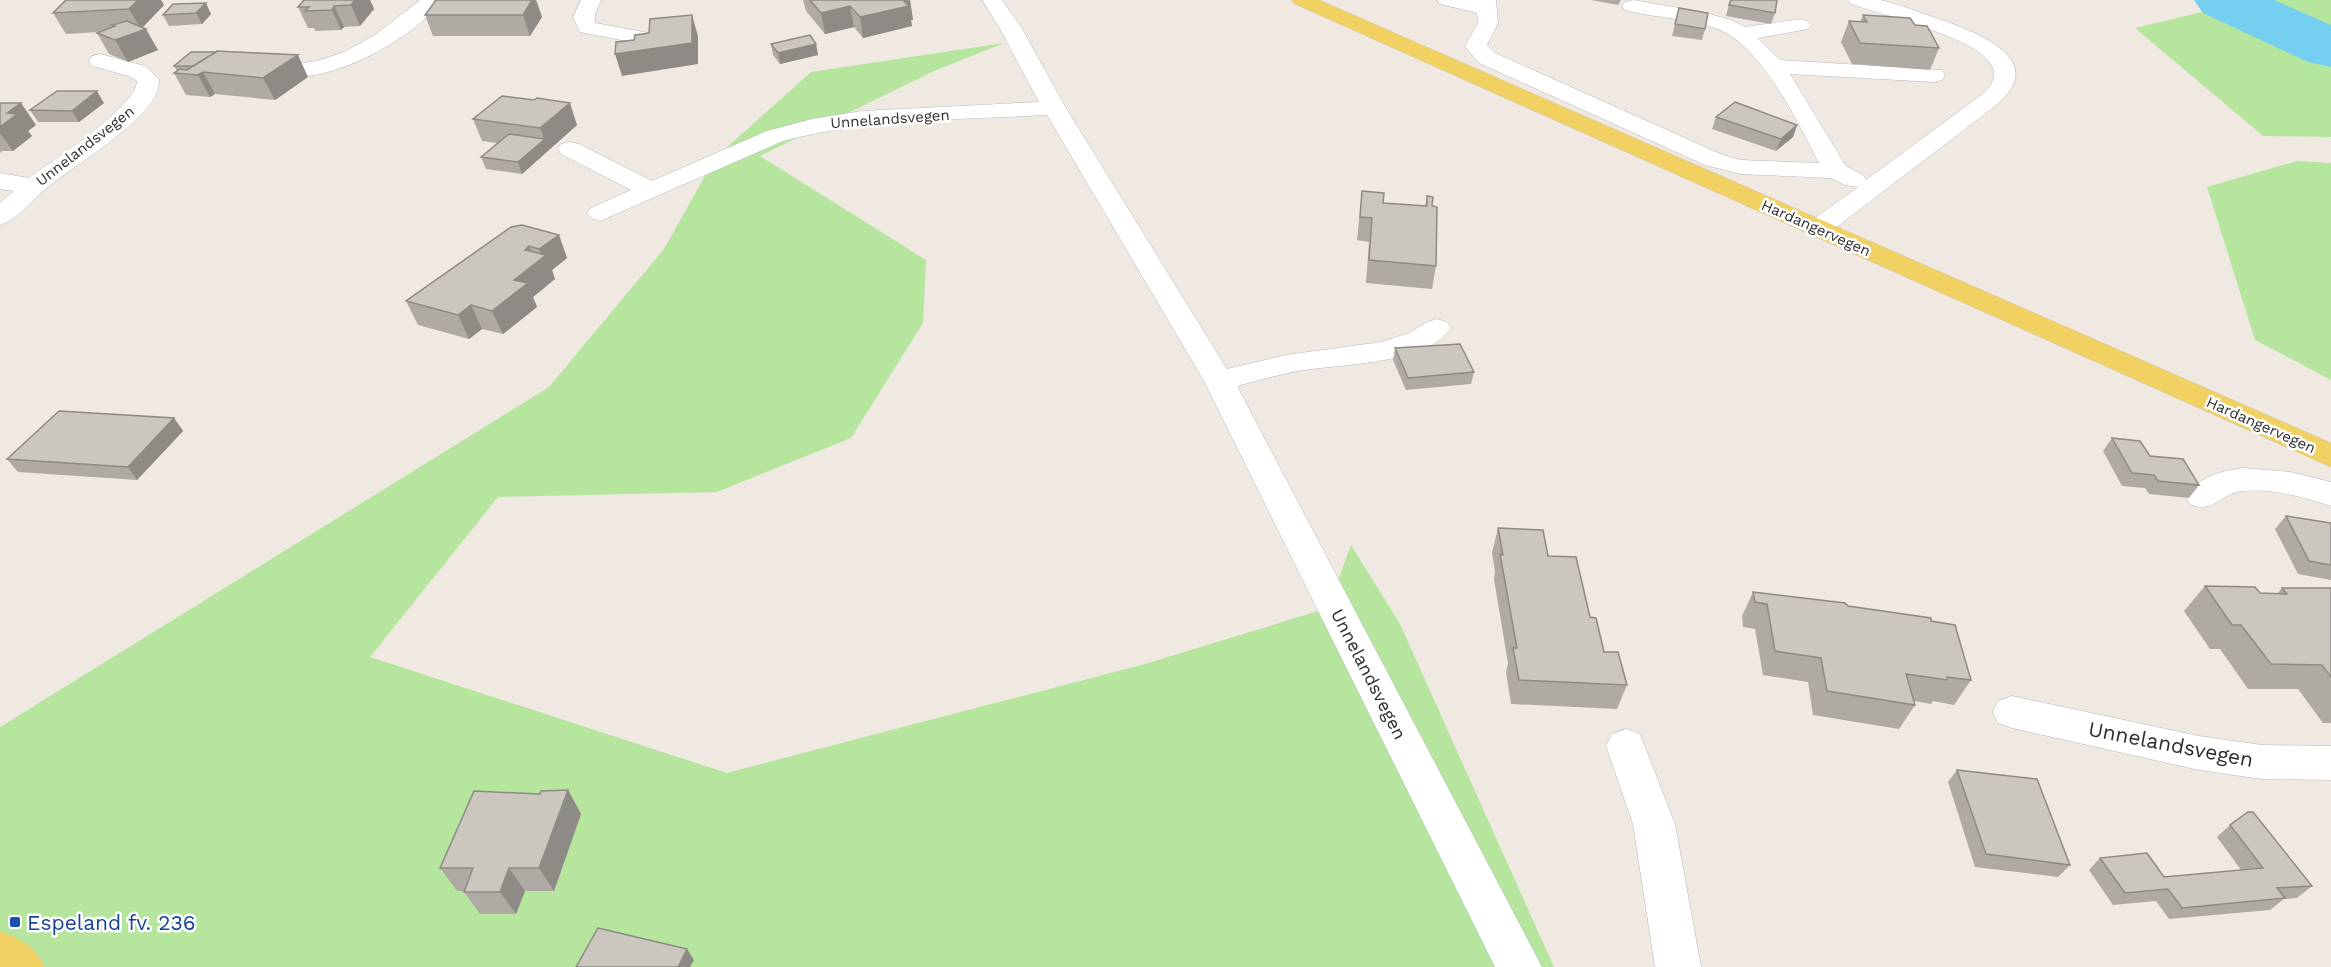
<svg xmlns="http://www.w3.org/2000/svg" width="2331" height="967" font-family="'Work Sans',sans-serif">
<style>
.green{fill:#b6e59e}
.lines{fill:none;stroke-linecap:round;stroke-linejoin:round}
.river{fill:#75cff0;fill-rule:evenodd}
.minor-casing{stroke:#b4b7c1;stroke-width:1}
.major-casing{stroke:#c9c9c9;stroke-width:1}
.minor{fill:#fff;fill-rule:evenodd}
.major{fill:#f2d163;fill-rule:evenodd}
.wall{fill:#afaba4}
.shaded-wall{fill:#8e8b86}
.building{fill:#cbc7bf;stroke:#8e8b86;stroke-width:1.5}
.transit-dot{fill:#1a4fb4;stroke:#fff;stroke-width:2}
.labels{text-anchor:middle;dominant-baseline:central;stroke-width:5;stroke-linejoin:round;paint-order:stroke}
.far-street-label{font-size:15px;fill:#2e2e2e;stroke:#fff}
.street-label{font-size:18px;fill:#2e2e2e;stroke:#fff}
.near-street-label{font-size:21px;fill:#2e2e2e;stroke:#fff}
.near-transit-label{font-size:21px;fill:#164399;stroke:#fff;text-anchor:start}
</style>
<rect width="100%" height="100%" fill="#efe9e1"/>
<g class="green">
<polygon points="2198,0 2331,0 2331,137 2263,136 2135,28 2202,12"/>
<polygon points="1004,43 934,71 760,156 926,260 923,323 851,438 717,492 498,497 370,657 727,773 1145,664 1328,608 1351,545 1400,624 1554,967 0,967 0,727 549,387 664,249 715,158 811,72"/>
<polygon points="2297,161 2331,163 2331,380 2255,340 2207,187"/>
</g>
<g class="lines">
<polygon class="river" points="2194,0 2274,0 2331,25 2331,67 2308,62 2203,13"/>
<defs>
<g id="minor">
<path d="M420,0H435L438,4C416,37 328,85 288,75L285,70L288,65L317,61L344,52L375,35Z"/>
<polygon points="581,0 601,0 595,14 595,23 660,35 663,40 660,45 652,46 580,32 573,17"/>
<path d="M982,0H1002L1021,27L1066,108L1227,369L1286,355L1381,342L1409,333L1427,322L1437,319L1447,322L1451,328C1427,364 1343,364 1304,370C1281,374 1259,380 1237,386L1542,967H1495L1204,381L1047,115C959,120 869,118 783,141L600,221L591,218L587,213L591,208L631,190L561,154L558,149L561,144L570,142L579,144L652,181L767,131L812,119L862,111L1039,102L999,27Z"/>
<path d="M1437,0H1496L1498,23L1487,45L1495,53L1723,155L1741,160L1819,163C1797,121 1761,44 1715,28C1686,18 1654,18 1625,10L1622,6L1625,2L1633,0L1702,12L1731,20L1745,27L1801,19L1808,21L1811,25L1808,29L1758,38L1780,60L1942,70L1945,75L1942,80L1934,82L1790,74L1846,166L1863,175L1866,180L1984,93C1992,85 1998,75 1991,64C1976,38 1881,14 1851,4L1848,0C1858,0 1870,0 1880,0C1898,4 1916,11 1933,17C1972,30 2055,59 1994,107L1826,235L1817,237L1808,235L1804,229L1808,223L1858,187L1845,185L1831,178L1741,174L1705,165L1479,63L1465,46L1478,23L1477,13L1440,4Z"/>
<path d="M100,54L145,66L159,79C159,90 155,99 147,108C118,141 77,163 43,191C29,203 17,220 0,225V203L14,191L0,189V173L29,178C52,161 136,107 137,81L129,76L92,66L89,61L92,56Z"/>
<path d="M2244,468L2290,472L2331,482V506C2302,497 2273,488 2243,491C2219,493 2217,513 2191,505L2186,497C2199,476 2221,471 2244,468Z"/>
<polygon points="2012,696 2199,736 2262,745 2331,746 2331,780 2262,779 2199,770 2012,728 1998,723 1993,712 1998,701"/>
<polygon points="1626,729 1640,734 1675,824 1701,967 1655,967 1633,824 1606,746 1612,734"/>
</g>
<g id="major">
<polygon points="1292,0 1319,0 2331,443 2331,467 1295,4"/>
<path d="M0,931C21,940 35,945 44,967H0Z"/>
</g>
</defs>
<use href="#minor" class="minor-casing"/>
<use href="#major" class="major-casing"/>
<use href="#minor" class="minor"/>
<use href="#major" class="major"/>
</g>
<g class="wall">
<polygon points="66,0 161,0 164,5 142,28 158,50 128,62 109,54 97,33 99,32 66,34 53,13"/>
<polygon points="370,0 374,9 360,26 344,27 341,30 315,31 314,28 308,28 298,7"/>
<polygon points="434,0 536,0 542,17 530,36 433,36 425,15 435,2"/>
<polygon points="803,0 910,0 913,20 911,20 912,26 863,38 854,27 825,34 806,11"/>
<polygon points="1591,0 1621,0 1618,5"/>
<polygon points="1730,0 1777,0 1775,13 1771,24 1726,16"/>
<polygon points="173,4 211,14 202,24 169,26 163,15"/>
<polygon points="1679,8 1705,29 1702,40 1672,36"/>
<polygon points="1863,15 1915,25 1939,48 1930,70 1852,64 1841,42 1849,21 1860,22"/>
<polygon points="771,44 816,44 818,55 780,64 773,55"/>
<polygon points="191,52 308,77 275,100 215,94 210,97 186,95 174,73 177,71 174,66"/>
<polygon points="0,103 36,125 28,131 32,136 13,151 2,151 0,153"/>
<polygon points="104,103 79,122 38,122 30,110"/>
<polygon points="1716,117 1797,125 1793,137 1776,151 1712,129"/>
<polygon points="473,119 577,125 522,174 486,169 481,157 497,143 482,141"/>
<polygon points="1362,191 1383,203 1425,206 1427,196 1432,206 1436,266 1432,289 1366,283 1369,242 1357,240"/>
<polygon points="511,227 559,235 567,258 552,270 555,279 533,297 537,307 503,334 482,329 469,339 418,325 406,301"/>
<polygon points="1395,348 1474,372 1471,384 1406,390 1393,360"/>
<polygon points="174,418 183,431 137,480 18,472 7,459"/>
<polygon points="2112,438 2150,456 2199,485 2189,498 2149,494 2145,488 2122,486 2103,451"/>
<polygon points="2286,516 2331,523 2331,580 2298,574 2275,529"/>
<polygon points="1498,528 1548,556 1590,617 1604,652 1627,685 1617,709 1511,704 1506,672 1508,663 1494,579 1495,572 1492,553"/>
<polygon points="2205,586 2260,593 2277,594 2282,588 2331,588 2331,723 2323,723 2298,689 2248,689 2220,649 2210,649 2184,611"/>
<polygon points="1753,592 1848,606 1931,621 1971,680 1954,705 1933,701 1931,704 1914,701 1915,705 1899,729 1813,715 1808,682 1763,675 1755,629 1743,627 1742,616"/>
<polygon points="1957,770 2070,865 2058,877 1975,867 1948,782"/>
<polygon points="568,790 581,814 554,891 525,891 516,914 480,914 464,892 464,891 457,891 440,868 540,794"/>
<polygon points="2230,825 2312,886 2297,898 2284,899 2270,910 2169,919 2156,901 2113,905 2089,870 2100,858 2164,877 2241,870 2217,837"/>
</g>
<g class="shaded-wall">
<polygon points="138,0 161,0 164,5 141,29 129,9"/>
<polygon points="355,0 370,0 374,9 360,26 351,5"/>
<polygon points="526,0 536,0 542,17 530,36 523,15"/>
<polygon points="910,0 913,20 911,20 912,26 863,38 860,17 904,1"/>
<polygon points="206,3 211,14 202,24 196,13"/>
<polygon points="334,6 344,27 341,30 332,10"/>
<polygon points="850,6 854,27 825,34 821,13"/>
<polygon points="692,15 698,36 698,64 622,76 615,54"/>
<polygon points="146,29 158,50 128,62 115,40"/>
<polygon points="816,44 818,55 780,64 778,53"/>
<polygon points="298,55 308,77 275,100 263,78"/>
<polygon points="203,72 215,94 210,97 198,75"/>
<polygon points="97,91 104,103 79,122 72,111"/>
<polygon points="21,103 36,125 28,131 32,136 13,151 0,133 0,127 7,113"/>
<polygon points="570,103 577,125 522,174 518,162 544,139 540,128"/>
<polygon points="1797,125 1793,137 1776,151 1781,139"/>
<polygon points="559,235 567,258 552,270 555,279 533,297 537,307 503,334 492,311 514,280 525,250 529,246 536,263 543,258 539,249"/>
<polygon points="471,305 482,329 469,339 458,315"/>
<polygon points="174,418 183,431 137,480 128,467"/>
<polygon points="568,790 581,814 554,891 539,868"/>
<polygon points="509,868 525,891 516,914 500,892"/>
<polygon points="687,949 694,960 690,967 678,967"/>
</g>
<g class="building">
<polygon points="66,0 138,0 129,9 53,13"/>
<polygon points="304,0 355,0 351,5 334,6 332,10 305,11 309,7 298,7"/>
<polygon points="436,0 532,0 523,15 425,15"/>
<polygon points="810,0 907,0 904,1 909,6 860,17 850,6 821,13"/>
<polygon points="1731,0 1777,0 1775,13 1729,5"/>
<polygon points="206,3 196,13 163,15 173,4"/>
<polygon points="1679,8 1708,13 1705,29 1675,24"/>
<polygon points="692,15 692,43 615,54 616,42 634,40 635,35 649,33 650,19"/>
<polygon points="1863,15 1910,18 1915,25 1927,26 1939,48 1860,43 1849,21 1867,22"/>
<polygon points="127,21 146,29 115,40 97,33 115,26 112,25"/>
<polygon points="810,35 816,44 778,53 771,44"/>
<polygon points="217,51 298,55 263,78 203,72 198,75 174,73 180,69 187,70"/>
<polygon points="191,52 216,52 193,66 174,66"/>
<polygon points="57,91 97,91 72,111 30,110"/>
<polygon points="502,96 534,100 537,98 570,103 540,128 473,119"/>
<polygon points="1735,102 1797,125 1781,139 1716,117"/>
<polygon points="0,103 21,103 7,113 17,114 0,127"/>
<polygon points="509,134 545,139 518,162 481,157"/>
<polygon points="1362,191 1384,193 1383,203 1427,206 1427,196 1433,197 1432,206 1437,207 1436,266 1369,260 1372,218 1360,217"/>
<polygon points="522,225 559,235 539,249 529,246 525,250 546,255 514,280 528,283 492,311 471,305 458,315 406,301 511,227"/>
<polygon points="1460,344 1474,372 1408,378 1395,348"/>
<polygon points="59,411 174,418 128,467 7,459"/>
<polygon points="2112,438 2140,441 2150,456 2183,459 2199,485 2158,481 2154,475 2132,473"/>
<polygon points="2286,516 2331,523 2331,565 2309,561"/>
<polygon points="1498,528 1543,530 1548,556 1576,557 1590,617 1596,618 1604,652 1618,652 1627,685 1519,680 1513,648 1517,648 1500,554 1503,555"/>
<polygon points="2205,586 2255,587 2260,593 2287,594 2282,588 2331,588 2331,677 2322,665 2271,664 2241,625 2232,625"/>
<polygon points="1753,592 1845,603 1848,606 1931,618 1931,621 1955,625 1971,680 1947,677 1947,680 1906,674 1915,705 1827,691 1821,658 1775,651 1767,604 1755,602"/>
<polygon points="1957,770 2037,779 2070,865 1986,854"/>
<polygon points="568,790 539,868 509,868 500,892 464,892 473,868 440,868 474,791 540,794 541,791"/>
<polygon points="2248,812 2253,812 2312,886 2277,888 2285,898 2182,908 2168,889 2125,893 2100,858 2147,853 2164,877 2263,868 2230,825"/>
<polygon points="598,928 687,949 678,967 576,967"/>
</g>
<rect class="transit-dot" x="9" y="916" width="12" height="12" rx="3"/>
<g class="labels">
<g class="far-street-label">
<text transform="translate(890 119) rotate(-4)">Unnelandsvegen</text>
<text transform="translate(85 146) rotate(-38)">Unnelandsvegen</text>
<text transform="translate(1816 228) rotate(24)">Hardangervegen</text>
<text transform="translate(2261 425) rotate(24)">Hardangervegen</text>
</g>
<g class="street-label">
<text transform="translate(1369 674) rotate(63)">Unnelandsvegen</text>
</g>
<g class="near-street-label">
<text transform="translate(2171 744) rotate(11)">Unnelandsvegen</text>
</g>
<g class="near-transit-label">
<text x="27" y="922">Espeland fv. 236</text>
</g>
</g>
</svg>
